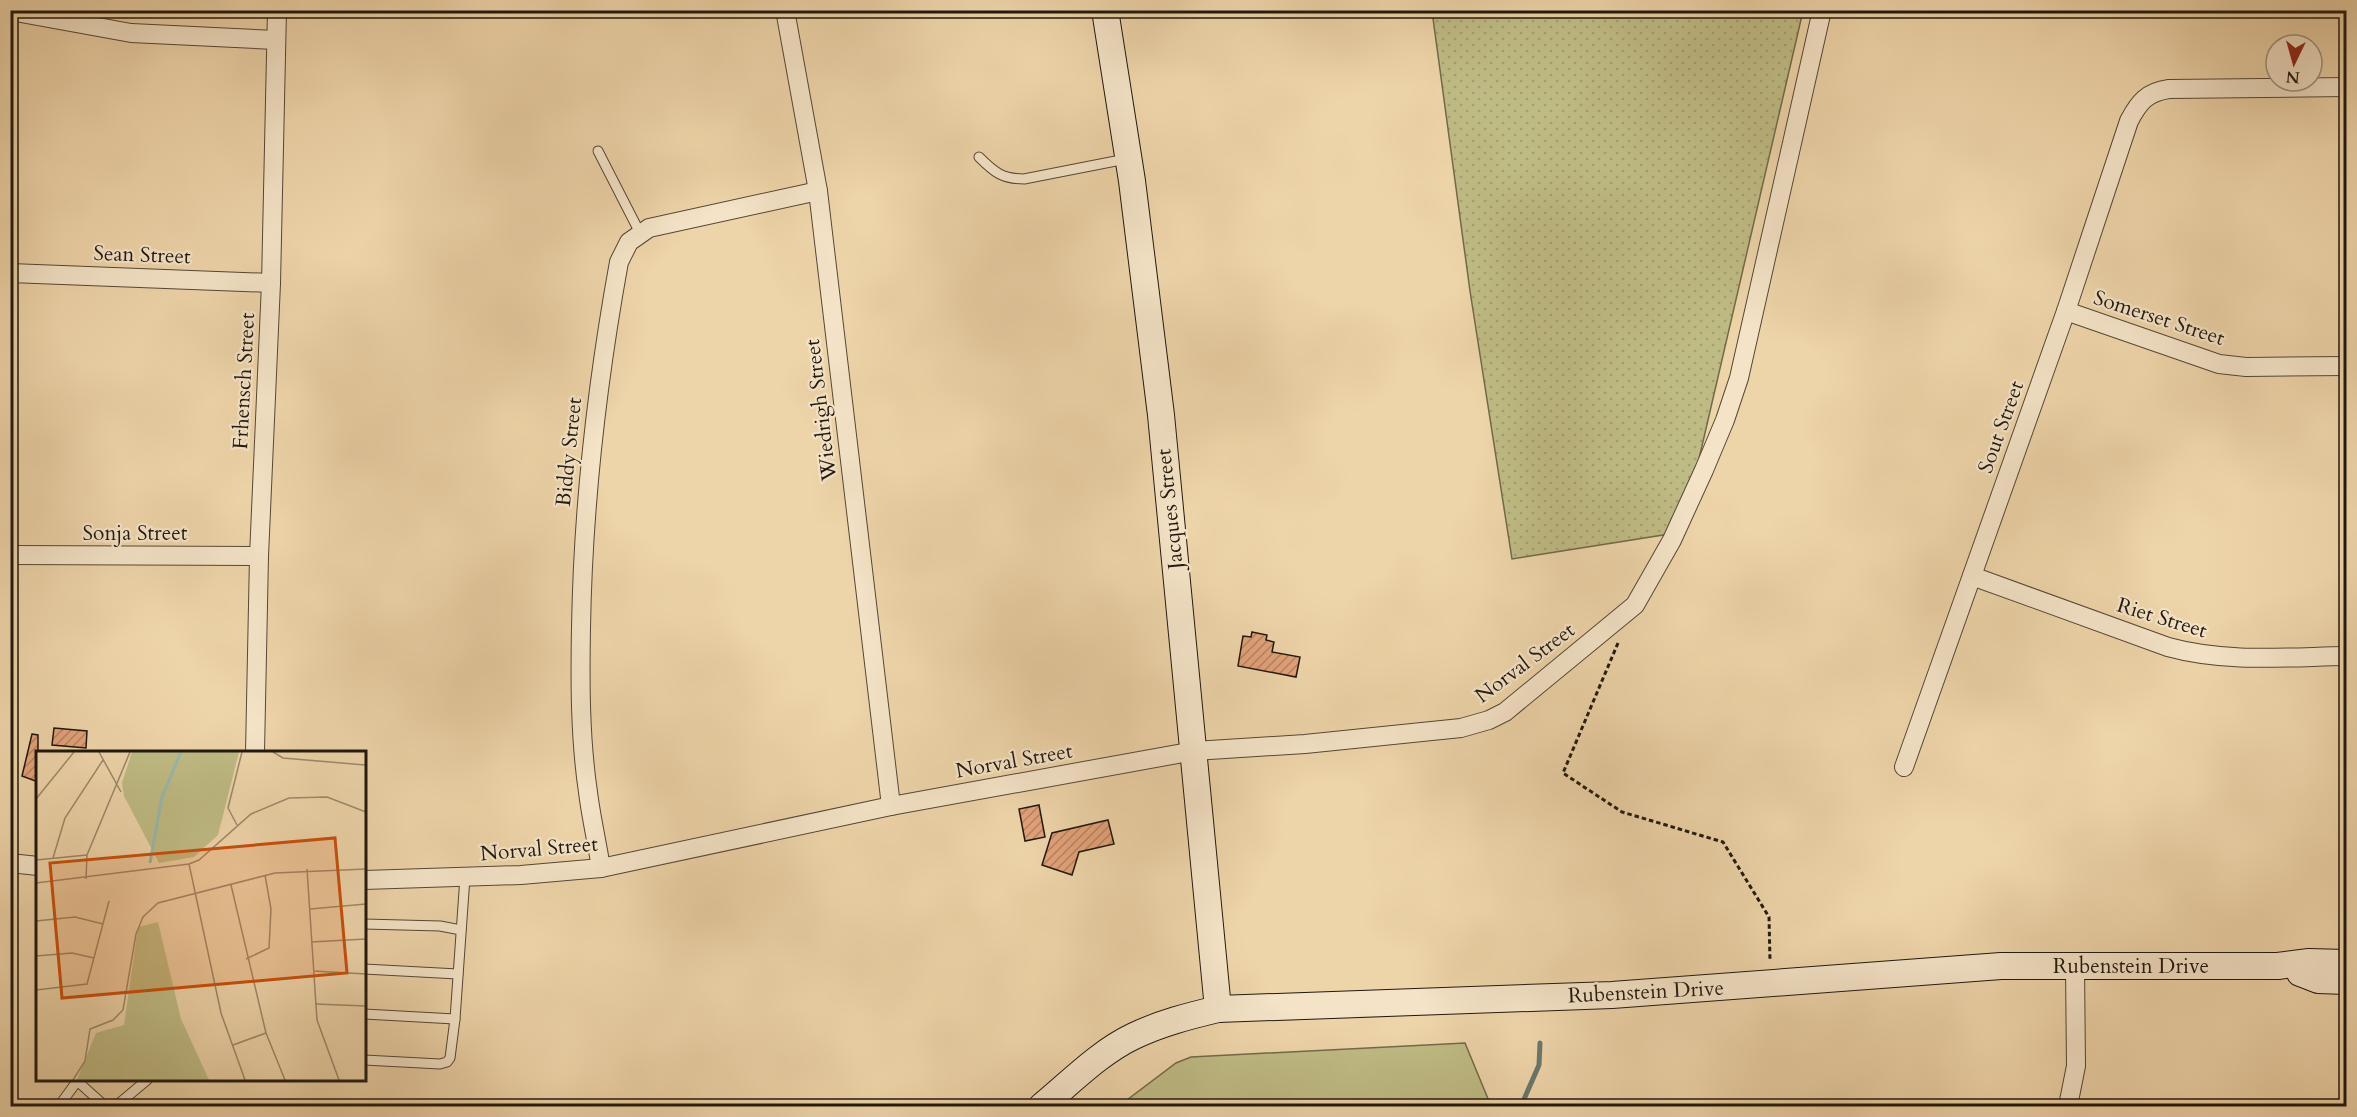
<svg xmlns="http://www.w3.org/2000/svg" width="2357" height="1117" font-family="Cardo,serif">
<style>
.grass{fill:url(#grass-dots);stroke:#706a4a;stroke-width:1.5}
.park{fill:#bfbb84;stroke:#706a4a;stroke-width:1.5}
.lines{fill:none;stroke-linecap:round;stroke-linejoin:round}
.stream{stroke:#69786d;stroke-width:5}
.building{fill:url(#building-hatch);stroke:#20180f;stroke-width:1.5}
.lane-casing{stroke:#544736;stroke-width:11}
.street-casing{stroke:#544736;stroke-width:20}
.secondary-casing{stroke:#20180f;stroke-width:28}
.path{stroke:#20180f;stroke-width:3;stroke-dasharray:4.5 3;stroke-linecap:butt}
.lane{stroke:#f4e3c7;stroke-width:9}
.street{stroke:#f4e3c7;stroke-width:18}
.secondary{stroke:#f4e3c7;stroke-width:26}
.labels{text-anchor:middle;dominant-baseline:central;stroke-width:4.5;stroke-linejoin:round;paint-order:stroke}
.street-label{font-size:21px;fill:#20180f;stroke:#f4e3c7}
.inset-river{fill:none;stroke:#99b8ac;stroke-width:3}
.inset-road{fill:none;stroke:#9c896b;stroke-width:1.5}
.view{fill:#ca4f0c;fill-opacity:0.15;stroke:#ca4f0c;stroke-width:3}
.inset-edge{fill:none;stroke:#20180f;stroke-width:3}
</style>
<defs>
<pattern id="grass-dots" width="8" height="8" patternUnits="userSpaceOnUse" patternTransform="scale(1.5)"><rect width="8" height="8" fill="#bfbb84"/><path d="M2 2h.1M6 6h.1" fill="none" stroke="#a4a071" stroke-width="1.8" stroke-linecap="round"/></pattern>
<pattern id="building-hatch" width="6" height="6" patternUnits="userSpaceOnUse" patternTransform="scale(1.5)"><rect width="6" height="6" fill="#e2a279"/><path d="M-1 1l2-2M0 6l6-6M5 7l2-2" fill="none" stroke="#b78362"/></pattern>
</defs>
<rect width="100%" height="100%" fill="#eed4a9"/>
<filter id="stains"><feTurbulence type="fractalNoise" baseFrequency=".00333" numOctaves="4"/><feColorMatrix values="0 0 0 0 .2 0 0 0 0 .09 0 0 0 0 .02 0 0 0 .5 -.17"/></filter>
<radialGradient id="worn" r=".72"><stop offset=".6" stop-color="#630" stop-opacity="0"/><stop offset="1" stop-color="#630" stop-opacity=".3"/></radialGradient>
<polygon class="grass" points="1432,11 1803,11 1682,532 1512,559 1470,291"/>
<polygon class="park" points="1465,1043 1491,1106 1119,1106 1176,1063 1191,1057"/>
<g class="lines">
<polyline class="stream" points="1521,1106 1539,1065 1540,1043"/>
</g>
<g class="building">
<polygon points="1252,632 1267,635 1266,640 1274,642 1272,652 1300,657 1296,677 1238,666 1243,636 1251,637"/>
<polygon points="54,728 87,731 86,748 52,745"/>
<polygon points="32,734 38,735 38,782 22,776"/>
<polygon points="1039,805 1045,837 1025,841 1019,809"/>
<polygon points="1108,820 1114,844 1079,852 1072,875 1042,865 1052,833"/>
</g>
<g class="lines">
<defs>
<g id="lane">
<polyline points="598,151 640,233"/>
<path d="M979,157C994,172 1002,179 1024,179L1126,159"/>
<polyline points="364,924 440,926 461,930"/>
<polyline points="364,969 458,974"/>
<polyline points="364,1014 455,1019"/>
<polyline points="364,1060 440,1064 447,1062 450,1058 455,1019 465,877"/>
<polyline points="76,1080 105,1106"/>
<polyline points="59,1106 78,1080"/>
<polyline points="116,1106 147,1080"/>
</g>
<g id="street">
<polyline points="785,10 818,191 891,806"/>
<polyline points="10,11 131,33 275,40"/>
<polyline points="10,273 271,283"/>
<polyline points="2066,311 2219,364 2246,367 2346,366"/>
<polyline points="10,555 259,556"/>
<path d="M1972,576L2168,647C2226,663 2287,657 2346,656"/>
<polyline points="255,752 259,556 271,283 277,10"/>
<path d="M1904,767L2066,311L2129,121C2139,102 2147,92 2169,89L2346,87"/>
<polyline points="10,863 38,866"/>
<path d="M601,868C597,842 591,817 588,792C580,738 580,682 581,628C583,505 597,383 619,262L629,242L649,228L818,191"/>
<polyline points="364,880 521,875 601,868 891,806 1194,751 1305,744 1461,728 1489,720 1505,712 1635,605 1672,540 1704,470 1725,420 1739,378 1822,10"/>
<polyline points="2068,1106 2076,1066 2075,965"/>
</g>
<g id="secondary">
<polyline points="1105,10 1132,181 1161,415 1218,1009"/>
<polyline points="2300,973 2318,980 2346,981"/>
<path d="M1042,1106C1071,1082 1100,1052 1134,1036C1161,1023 1189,1016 1218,1009L1612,995L2001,966H2278L2309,962L2346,963"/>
</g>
</defs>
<use href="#lane" class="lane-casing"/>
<use href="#street" class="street-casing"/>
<use href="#secondary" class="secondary-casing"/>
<polyline class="path" points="1618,643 1563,773 1622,812 1723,842 1769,917 1770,961"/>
<use href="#lane" class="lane"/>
<use href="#street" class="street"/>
<use href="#secondary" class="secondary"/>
</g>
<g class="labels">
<g class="street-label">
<text transform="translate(142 255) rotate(2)">Sean Street</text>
<text transform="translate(2159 318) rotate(18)">Somerset Street</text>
<text transform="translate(244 381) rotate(-87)">Frhensch Street</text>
<text transform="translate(821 410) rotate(-97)">Wiedrigh Street</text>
<text transform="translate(2001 427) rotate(-70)">Sout Street</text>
<text transform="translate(569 452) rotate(-84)">Biddy Street</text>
<text transform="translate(1170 509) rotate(-96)">Jacques Street</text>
<text x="135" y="533">Sonja Street</text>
<text transform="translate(2162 618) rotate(17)">Riet Street</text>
<text transform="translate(1525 663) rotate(-37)">Norval Street</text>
<text transform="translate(1014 761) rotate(-10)">Norval Street</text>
<text transform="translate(539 849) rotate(-5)">Norval Street</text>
<text x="2131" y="966">Rubenstein Drive</text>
<text transform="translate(1646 992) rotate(-3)">Rubenstein Drive</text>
</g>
</g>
<g transform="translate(36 751)">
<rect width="330" height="330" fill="#eed4a9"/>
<path d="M122,171L145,268L173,329H41L60,282L88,274L102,176Z" fill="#bfbb84"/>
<path d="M96,1H203L182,84L158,106L123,112L88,45L86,32Z" fill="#bfbb84"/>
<path class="inset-river" d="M114,112L126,46L145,1"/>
<path class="inset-road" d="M63,1L85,41M237,1L247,7L329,14M330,9V33M0,48L38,1M201,74L192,57L206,1M17,107L29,67L67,9M0,109L51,104M153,113L185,262L209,329M271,118L281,269L303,329M50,128L51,104L94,1M0,132L153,113L163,109L215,63L253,47L291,46L330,61M195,134L230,282L249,329M274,158L330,153M0,170L39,166L67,173M275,191L330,188M0,205L36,202L58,207M210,208L233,197L235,158L229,124M277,220L330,223M0,239L51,233L73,150M279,253L330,255M197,294L230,282M37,329L49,310L54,278L77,269L87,259L100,183L107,166L122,152L239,122L330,118"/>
<path class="view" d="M299,87L311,222L26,247L14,112Z"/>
<rect width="330" height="330" class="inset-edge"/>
</g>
<rect width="2357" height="1117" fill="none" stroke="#eed4a9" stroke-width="36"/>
<rect x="12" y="12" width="2333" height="1093" fill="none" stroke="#20180f" stroke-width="3"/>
<rect x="18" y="18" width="2321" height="1081" fill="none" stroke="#20180f" stroke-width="1.5"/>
<g transform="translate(2294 63) rotate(185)"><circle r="28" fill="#f4e3c7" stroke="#9f927d" stroke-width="1.5"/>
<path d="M0-4.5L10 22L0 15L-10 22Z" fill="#8f2418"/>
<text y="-9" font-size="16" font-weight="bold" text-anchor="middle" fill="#20180f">N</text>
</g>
<rect width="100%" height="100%" filter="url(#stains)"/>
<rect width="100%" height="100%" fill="url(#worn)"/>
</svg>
